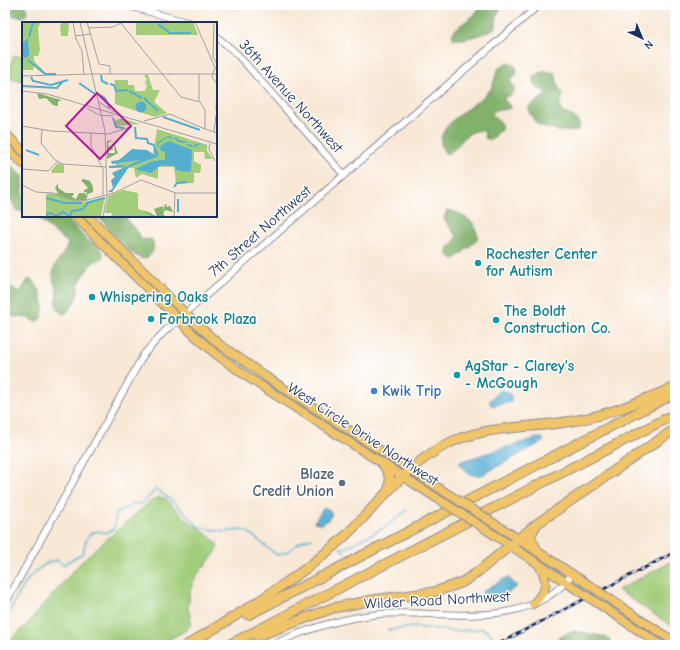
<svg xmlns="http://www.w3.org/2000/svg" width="680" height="650" font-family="'Comic Neue',sans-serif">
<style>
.green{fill:#a2ce7b;stroke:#5e7e6c}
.forest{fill:#81b16b;stroke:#4e7064}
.water{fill:#54aed2;stroke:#386e98}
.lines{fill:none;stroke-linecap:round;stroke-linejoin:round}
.stream{stroke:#54aed2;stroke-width:1.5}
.minor-casing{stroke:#8a8c9a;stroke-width:8}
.major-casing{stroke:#8a8c9a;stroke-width:10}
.highway-casing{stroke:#8a8c9a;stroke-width:11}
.minor{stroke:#fff;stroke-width:6}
.major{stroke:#f0c469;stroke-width:8}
.highway{stroke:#f0c469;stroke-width:9}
.rail-casing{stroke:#1b2f5e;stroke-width:3}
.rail{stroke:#fff;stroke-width:1.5;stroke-dasharray:4.5;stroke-linecap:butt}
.major-bridge-casing{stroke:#8a8c9a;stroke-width:10;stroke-linecap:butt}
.major-bridge{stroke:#f0c469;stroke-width:8}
.culture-dot{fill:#0f9aa8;stroke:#fff;stroke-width:1.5}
.shop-dot{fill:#3f7fe0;stroke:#fff;stroke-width:1.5}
.service-dot{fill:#5c6f8a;stroke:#fff;stroke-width:1.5}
.labels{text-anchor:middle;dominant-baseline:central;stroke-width:3;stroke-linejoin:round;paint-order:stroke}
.street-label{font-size:15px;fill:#1b2f5e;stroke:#fff}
.culture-label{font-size:15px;font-weight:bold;fill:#0d838f;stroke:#fff;text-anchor:start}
.shop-label{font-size:15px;font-weight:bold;fill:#366cbe;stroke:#fff;text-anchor:start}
.service-label{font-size:15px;font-weight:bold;fill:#4e5e75;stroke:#fff;text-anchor:end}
.inset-river{fill:none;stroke:#54aed2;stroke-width:2}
.inset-road{fill:none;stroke:#a09ea5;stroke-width:1}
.view{fill:#b5179e;fill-opacity:0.15;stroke:#b5179e;stroke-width:2}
.inset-edge{fill:none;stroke:#1b2f5e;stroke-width:2}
</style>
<rect width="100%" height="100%" fill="#fff"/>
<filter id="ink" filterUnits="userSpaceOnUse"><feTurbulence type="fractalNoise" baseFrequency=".025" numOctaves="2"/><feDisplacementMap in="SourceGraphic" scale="8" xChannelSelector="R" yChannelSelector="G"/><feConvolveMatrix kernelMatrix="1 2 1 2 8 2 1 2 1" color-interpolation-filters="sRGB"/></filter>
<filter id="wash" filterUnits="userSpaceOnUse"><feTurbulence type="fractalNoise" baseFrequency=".012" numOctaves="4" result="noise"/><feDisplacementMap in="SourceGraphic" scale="16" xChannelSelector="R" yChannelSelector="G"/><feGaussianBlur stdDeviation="0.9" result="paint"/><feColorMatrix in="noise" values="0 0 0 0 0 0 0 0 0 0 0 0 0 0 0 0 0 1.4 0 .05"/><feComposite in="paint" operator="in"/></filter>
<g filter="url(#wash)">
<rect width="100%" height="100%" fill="#f8e8d5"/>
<g class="green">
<polygon points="14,56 23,56 23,81 10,79 8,71"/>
<polygon points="159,497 166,499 187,520 209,536 218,545 216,552 196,576 190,590 188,610 192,623 185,631 158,645 6,645 29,622 84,559 151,501"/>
<polygon points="675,560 675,628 618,590"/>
</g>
<g class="forest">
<polygon points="5,5 24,5 28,9 27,14 23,17 8,15 5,16"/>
<path d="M480,5H503L497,14L496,27C490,33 462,41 454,39L452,35C458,22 476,20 480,5Z"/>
<path d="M511,63L516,67L517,73L510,81L514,86V92L509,96H505L504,99L511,108L502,110H496L492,114L501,123V130L491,140L485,138L484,130C459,131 463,148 446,154C425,127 477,107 490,90C498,79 492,65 511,63Z"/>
<path d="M544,71L555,73L559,89L563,94L560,105L562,113C570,114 578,118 580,127L577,131H558L552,128H545L537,124L530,114L529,107L546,95V91L538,88L533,82V77Z"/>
<polygon points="5,159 23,176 23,212 16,210 12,201 5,197"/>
<path d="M447,210L458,213L473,223L478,236L476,241L455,259L449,256L447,252C449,244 455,243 457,236L444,219Z"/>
<path d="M35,216H64L86,239L99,247L103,253L102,258L94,262L89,267L79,283L77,297L71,308L64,314C55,310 56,304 57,296C58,288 52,282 53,274C53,262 66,254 68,243Z"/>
<path d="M97,216H127V221L138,232L141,240L151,239C157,248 152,256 143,259C123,251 113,230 97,216Z"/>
<path d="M31,279C42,289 45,303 42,317L36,322L28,318L10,316L5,311V284L20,293L27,281Z"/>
<polygon points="575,631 606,637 614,645 554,645 554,641 569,632"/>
</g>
<g class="water">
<polygon points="499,391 506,391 511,394 511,402 492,406 490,404 490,400"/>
<polygon points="537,438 542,438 544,441 482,475 471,475 459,465 460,462 468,459"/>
<polygon points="327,508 332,514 328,520 322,524 314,522 323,509"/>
<polygon points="509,578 517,586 506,594 484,600 481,597 483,591 504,579"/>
</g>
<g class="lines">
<g class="stream">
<polyline points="340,547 345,553"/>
<polyline points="343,549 387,526 407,510"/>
<path d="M5,621C17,598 28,566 57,560L63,565L83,553L86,540L91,533L99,531L106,533L114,529L116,513C123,509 129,509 134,503L142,504L156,489L175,503L199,527L225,532L241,530L248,532L277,555C294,553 294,540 312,538"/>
<polyline points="388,630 414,627 456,631 483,629 490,633 496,645"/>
</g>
</g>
</g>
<g filter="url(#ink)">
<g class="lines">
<defs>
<g id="minor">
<polyline points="125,5 190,23"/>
<polyline points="216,36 236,53 344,175"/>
<polyline points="5,604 144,354 164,332 539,5"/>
<path d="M272,645C306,629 343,618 380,614C442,609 529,633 572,574"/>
</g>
<g id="major">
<polyline points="5,133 23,151"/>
<polyline points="5,146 23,164"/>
<polyline points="75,216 194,335 217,355 249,378 435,497"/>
<polyline points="88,216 191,319 219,344 268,378 445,492"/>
<polyline points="503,529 586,583"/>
<polyline points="493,534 576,589"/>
<path d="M533,604C548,589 549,583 539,565"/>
<polyline points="641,620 675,642"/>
<polyline points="632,626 661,645"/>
</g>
<g id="highway">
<path d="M382,463C388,472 393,480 388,491"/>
<polyline points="536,525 530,536 537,551"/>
<polyline points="248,615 675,393"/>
<polyline points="257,636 333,608 373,600 434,592 461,583 475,574 538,523 675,429"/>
<path d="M187,645C242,612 297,580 344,537C377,506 404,467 445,445C485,424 534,429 578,420C612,414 643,400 675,387"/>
<polyline points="229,645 675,414"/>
</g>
</defs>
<use href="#minor" class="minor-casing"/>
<use href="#major" class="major-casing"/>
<use href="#highway" class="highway-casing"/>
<use href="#minor" class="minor"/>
<use href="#major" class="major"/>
<use href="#highway" class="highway"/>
<defs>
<polyline id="rail" points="496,645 675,552"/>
</defs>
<use href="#rail" class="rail-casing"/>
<use href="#rail" class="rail"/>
<defs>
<g id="major-bridge">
<polyline points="445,492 503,529"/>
<polyline points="435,497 493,534"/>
<polyline points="586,583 641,620"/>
<polyline points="576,589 632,626"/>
</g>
</defs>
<use href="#major-bridge" class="major-bridge-casing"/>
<use href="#major-bridge" class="major-bridge"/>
</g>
</g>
<g class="culture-dot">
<circle cx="478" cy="263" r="4"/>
<circle cx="92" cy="297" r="4"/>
<circle cx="151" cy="319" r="4"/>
<circle cx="496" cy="320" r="4"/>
<circle cx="457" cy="375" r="4"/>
</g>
<circle class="shop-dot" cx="374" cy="391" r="4"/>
<circle class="service-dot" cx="342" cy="483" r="4"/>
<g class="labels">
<g class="street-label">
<text transform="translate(291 96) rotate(48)">36th Avenue Northwest</text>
<text transform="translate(260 231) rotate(-41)">7th Street Northwest</text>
<text transform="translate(363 434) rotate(33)">West Circle Drive Northwest</text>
<text transform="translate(437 600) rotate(-3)">Wilder Road Northwest</text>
</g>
<g class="culture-label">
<text x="486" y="254">Rochester Center<tspan x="486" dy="17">for Autism</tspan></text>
<text x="100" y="297">Whispering Oaks</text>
<text x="504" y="311">The Boldt<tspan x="504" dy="17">Construction Co.</tspan></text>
<text x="159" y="319">Forbrook Plaza</text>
<text x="465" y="366">AgStar - Clarey's<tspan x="465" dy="17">- McGough</tspan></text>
</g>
<g class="shop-label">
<text x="382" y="391">Kwik Trip</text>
</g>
<g class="service-label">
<text x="334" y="474">Blaze<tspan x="334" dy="17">Credit Union</tspan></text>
</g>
</g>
<g transform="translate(22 22)">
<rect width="195" height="195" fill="#f8e8d5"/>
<path d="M0,0H19L16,6L18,28L16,34H12V39L26,53H23L12,43L11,48H0ZM41,0H47L46,14H39L38,3ZM114,0H171L176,13H114ZM122,53H126L131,68H138L132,80L145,91L133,95L93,82V58H106V63H112L113,69H123L125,63L122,62L125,61L122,60L125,58ZM99,96L118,102L94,104L93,99ZM135,107L185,123V129L191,137H183L182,130H172V139L179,143V146L178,151H172V161L154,162L152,145H136V157L120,152L114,156L112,146H87L94,143V140L130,137ZM36,141L42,143V151H30L29,149ZM101,168L116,171V187L128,190L133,195H89L90,191H83L86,174ZM29,171L62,180L83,175L79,194L36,195L32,193L24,195V172Z" fill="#a2ce7b"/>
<path d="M15,71L39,78V79H36V84L31,83L24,76L17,77ZM90,118L86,121L87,126L90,124L91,128H87V131H93L91,119L96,131L85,137V119ZM62,157L68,159L71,165V170L66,172L64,179L47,177L33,171H36L33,166L36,161V166L44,171H52L50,175L54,177L57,171H63L65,174V171L61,169L66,166L59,158ZM143,182L145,183L143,185L148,184L151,190L143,188L141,192L144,195H132L122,190L135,194L132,187L141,184V189Z" fill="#81b16b"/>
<path d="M6,16L7,34L3,36L0,33V22ZM113.5 85a5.5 5.5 0 1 1 11 0a5.5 5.5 0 1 1-11 0ZM146,114L150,115V118L153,115L156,117V119L158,118L165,120L166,123L168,122L171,124L174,122L179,121L195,128L178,121L173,127L175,123L171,125L165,124V121L156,120L152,116L150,118L146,115L136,122L137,126L134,127L137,132L135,135L107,145L90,170H86L91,166L89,158L93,155L90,151L118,138L90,142L89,139L97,138L110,127L125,128L134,134V127L136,126L135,121ZM147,119L170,128L169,149L163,150L154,148L153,144L139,143L129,151L115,148V146L131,139L143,138V130L138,128L139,123Z" fill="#54aed2"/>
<path class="inset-river" d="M136,2L148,11H169M7,15L11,0M6,38L23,52H34M79,53L80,59L86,62M9,55L11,59L29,63L46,58M57,61L73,72M88,62L92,63L94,69L106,68M0,64L35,66L41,59M107,69L120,76M78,73L83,76L88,86M122,76L136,89M141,95L178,108M91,96L94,105L102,106M113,105L114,116L125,117L126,121L132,123L134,132M4,128L17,133M87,145L102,144M152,165L155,161L165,160M24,176L43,181M43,181H60M64,181L83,176M156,190V177M26,195L25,192L28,191L34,194L41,190L48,194L50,189L61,187L66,181"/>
<path class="inset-road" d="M51,0L54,17L60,29L62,53M58,0L83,109L85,173L81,195M65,0L77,42L88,44V52M98,0L159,75L178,80L183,88V107L195,111M173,0L195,50M192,0L191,35L195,42M67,6L91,5L99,1M53,14L68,12M192,47L190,55L195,62L194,88M70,52H147M146,52H195M0,54L70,52M0,69L25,72L195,122M177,79V52M77,80L92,90M65,86L77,93L91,94M122,99L148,92L183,107M0,104L29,109L86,112L109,105M20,108L19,121L33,138L41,142L84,145M192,110L194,93M69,111V124L74,133M188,121L187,127L193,139M74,134L81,147V174M0,147L26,149L35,140M0,163L14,170L31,171L45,177L61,179L92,171L119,158L154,171H195M195,191V88M152,195L153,170"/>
<path class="view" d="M75,71L109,104L78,137L44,104Z"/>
<rect width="195" height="195" class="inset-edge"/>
</g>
<rect width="680" height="650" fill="none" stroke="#fff" stroke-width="20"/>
<g transform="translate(642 38) rotate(136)" stroke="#ffffff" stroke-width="3" paint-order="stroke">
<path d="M0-3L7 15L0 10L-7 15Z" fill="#1b2f5e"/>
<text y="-6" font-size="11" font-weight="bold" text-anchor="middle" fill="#1b2f5e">N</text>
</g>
</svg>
